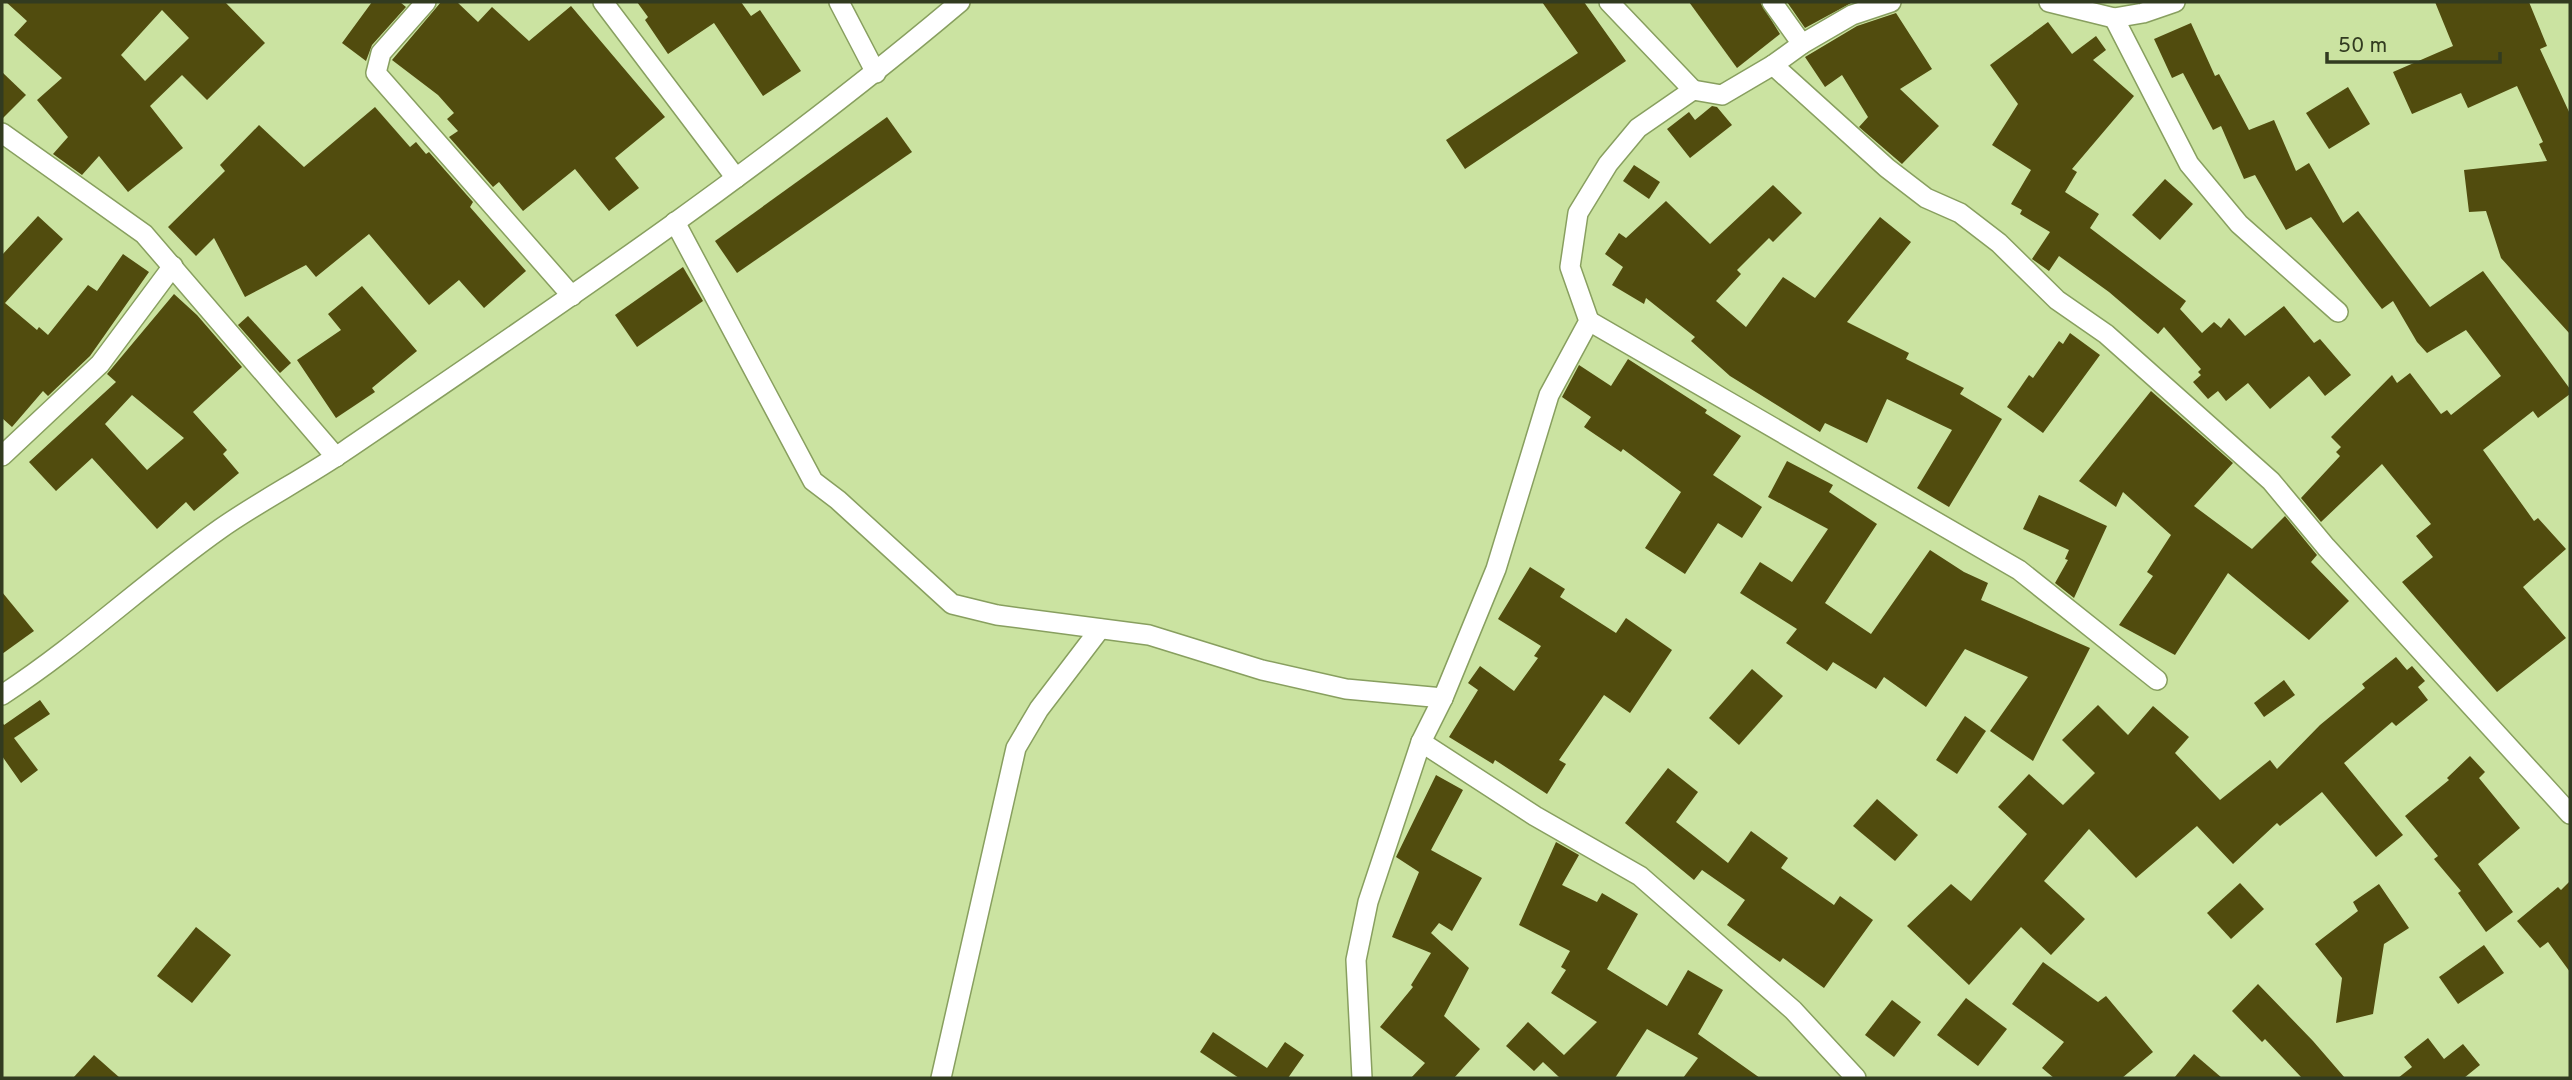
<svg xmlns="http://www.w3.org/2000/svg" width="2572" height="1080" font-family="Overpass,sans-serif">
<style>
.building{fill:#514c0e;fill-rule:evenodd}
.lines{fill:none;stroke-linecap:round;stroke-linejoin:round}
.street-casing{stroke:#889f5f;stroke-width:22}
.street{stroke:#fff;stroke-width:19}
</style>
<rect width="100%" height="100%" fill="#cbe3a1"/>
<g class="building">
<path d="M6,2H225L265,43L207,100L182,75L150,106L183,148L128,192L99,156L82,175L53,154L68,137L37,100L62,78L14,35L27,21ZM162,10L189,38L145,81L121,55Z"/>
<polygon points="372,2 400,2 406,7 372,45 366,61 342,43"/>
<polygon points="441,2 457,2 478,22 492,7 529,41 571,6 665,117 615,158 639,188 609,211 575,169 523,211 499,182 493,187 449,137 458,131 447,119 454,113 438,95 392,60"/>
<polygon points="637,2 741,2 751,16 760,10 801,71 763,96 714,23 668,54 645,20 648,17"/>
<polygon points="1542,2 1584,2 1626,61 1465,169 1446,140 1578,53"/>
<polygon points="1689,2 1760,2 1780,34 1737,68"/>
<polygon points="1787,2 1853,2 1805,28"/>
<polygon points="2435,2 2529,2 2547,46 2540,49 2570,114 2570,334 2501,258 2486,211 2469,212 2464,170 2547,161 2539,144 2543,142 2517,86 2468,108 2461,93 2412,114 2393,72 2453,46"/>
<polygon points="1896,13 1932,69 1900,89 1939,126 1902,164 1859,127 1868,117 1842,75 1825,87 1805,57 1857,26"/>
<polygon points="2048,22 2072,54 2096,36 2106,50 2093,60 2134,96 2072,169 2077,172 2065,192 2099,214 2090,228 2186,301 2180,309 2202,333 2214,322 2221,328 2229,318 2245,336 2284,306 2314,343 2320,339 2351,375 2325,396 2309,376 2270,409 2248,383 2226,401 2218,391 2208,399 2193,382 2201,375 2198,372 2201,369 2164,327 2158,334 2109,292 2059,256 2049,271 2032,259 2050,232 2020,214 2022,210 2011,204 2031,170 1992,145 2018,104 1990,65"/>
<polygon points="2191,23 2215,76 2219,74 2249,130 2274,120 2296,171 2309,163 2343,223 2358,211 2430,307 2483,271 2570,389 2570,394 2538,418 2533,411 2483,450 2534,521 2538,518 2566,549 2523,587 2566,638 2497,692 2402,582 2433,557 2416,536 2431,524 2382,464 2321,522 2301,498 2340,456 2336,452 2341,447 2331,437 2392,375 2397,383 2410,373 2441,414 2447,410 2451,415 2501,376 2466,330 2427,353 2417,342 2393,301 2382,309 2311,217 2286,230 2255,175 2244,179 2221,126 2213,130 2183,73 2172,78 2154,39"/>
<polygon points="2,72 26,95 2,119"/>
<polygon points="2348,87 2370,124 2329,149 2306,113"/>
<polygon points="1712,106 1717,107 1732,125 1690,158 1667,129 1689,112 1695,120"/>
<polygon points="375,107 410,147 416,142 426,154 429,152 473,202 470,207 526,271 484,308 459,280 429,305 369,234 316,277 306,265 245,297 214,238 196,256 168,227 225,171 220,165 259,125 304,167"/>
<polygon points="887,117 912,152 737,273 715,241"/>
<polygon points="1634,165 1660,182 1649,199 1623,181"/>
<polygon points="2165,179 2193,204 2160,240 2132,215"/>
<polygon points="1773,185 1802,213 1773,242 1769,238 1737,270 1741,274 1716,301 1746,327 1783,277 1815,298 1880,217 1911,242 1847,322 1909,353 1906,359 1964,388 1960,394 2002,419 1949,507 1917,488 1952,430 1887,399 1867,443 1825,423 1820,432 1730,376 1691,341 1695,337 1646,298 1644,304 1612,285 1623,267 1605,254 1619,233 1626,238 1666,201 1710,244"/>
<polygon points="38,216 63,239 5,303 37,330 39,327 48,335 88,285 97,291 123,254 149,272 90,356 48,396 43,391 12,427 2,418 2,255"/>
<polygon points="683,267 703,301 637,347 615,315"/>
<polygon points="362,286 417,351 372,388 375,392 336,418 297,360 341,330 328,314"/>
<path d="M174,294L197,315L242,367L193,412L227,450L223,454L239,473L194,511L186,502L157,529L92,458L56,491L29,462L116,382L107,374ZM132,395L184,438L147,470L105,424Z"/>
<polygon points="248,316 291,363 280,373 238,325"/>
<polygon points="2070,333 2100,355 2043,433 2007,407 2029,375 2033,378 2059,341 2063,344"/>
<polygon points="1628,359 1707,410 1705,413 1741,436 1713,475 1762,507 1742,538 1718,523 1685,574 1645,548 1681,492 1623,449 1621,452 1584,427 1591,417 1562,397 1579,365 1611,386"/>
<polygon points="2151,391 2233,463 2194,506 2252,549 2285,516 2317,555 2311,562 2349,601 2309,640 2228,573 2175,655 2119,625 2153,576 2147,572 2171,535 2123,492 2116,507 2079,481"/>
<polygon points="1787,461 1833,485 1829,492 1877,524 1825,603 1871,634 1930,550 1964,572 1988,583 1981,600 2090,648 2033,761 1990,731 2028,677 1965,649 1926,707 1884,677 1876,689 1833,662 1827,671 1786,643 1797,629 1740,593 1760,562 1792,582 1828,529 1768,497"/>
<polygon points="2039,495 2107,526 2074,598 2055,583 2068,560 2065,559 2069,550 2023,529"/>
<polygon points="1530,567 1565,589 1560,597 1616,633 1626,618 1672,650 1630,713 1604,695 1559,760 1566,764 1547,794 1495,760 1493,764 1449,737 1478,690 1468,683 1480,666 1514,691 1538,658 1534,656 1541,646 1498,619"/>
<polygon points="2,592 34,631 2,654"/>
<polygon points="2396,657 2407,670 2412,666 2425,681 2418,687 2428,700 2396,726 2392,722 2344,763 2403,835 2376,857 2322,792 2280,826 2277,823 2233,864 2197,826 2136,878 2089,829 2044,881 2085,919 2051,955 2021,927 1969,985 1907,926 1951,884 1971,901 2027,834 1998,807 2029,774 2063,805 2095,773 2062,740 2098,705 2128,735 2153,706 2189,737 2175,753 2220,800 2270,760 2277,769 2320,725 2365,688 2362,684"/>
<polygon points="1752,669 1783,696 1739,745 1709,718"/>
<polygon points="2284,680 2295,695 2264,717 2254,703"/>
<polygon points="40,700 50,714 14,738 38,770 21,783 2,756 2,722 4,725"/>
<polygon points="1965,716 1986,731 1957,774 1936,760"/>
<polygon points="2470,756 2485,772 2479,778 2520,828 2478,864 2513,912 2486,932 2458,893 2461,891 2434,859 2438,856 2405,816 2449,780 2447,778"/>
<polygon points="1668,768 1698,792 1676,822 1728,863 1751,831 1788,858 1781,868 1834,905 1840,896 1873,920 1824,988 1783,958 1780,962 1727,925 1745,900 1702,870 1694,880 1625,823"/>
<polygon points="1436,775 1463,790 1431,850 1482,878 1452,931 1439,923 1431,933 1469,968 1444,1016 1480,1049 1454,1078 1411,1078 1425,1063 1380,1027 1413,987 1411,985 1431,953 1392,937 1419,872 1396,857"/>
<polygon points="1877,799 1918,835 1895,861 1853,826"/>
<polygon points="1556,842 1579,855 1562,885 1597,902 1602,893 1638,914 1607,969 1667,1006 1688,970 1723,990 1698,1034 1760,1078 1683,1078 1698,1058 1647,1029 1615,1078 1560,1078 1543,1062 1534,1071 1506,1046 1528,1022 1564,1055 1597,1022 1551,993 1566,970 1561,967 1570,951 1519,925"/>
<polygon points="2570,881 2570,972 2548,942 2540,948 2517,921 2558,887 2561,890"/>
<polygon points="2240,883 2264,909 2231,939 2207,913"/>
<polygon points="2379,884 2409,928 2384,944 2373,1014 2336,1023 2342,978 2315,944 2358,911 2353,902"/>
<polygon points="196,927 231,955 192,1003 157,976"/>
<polygon points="2484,945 2504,973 2458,1004 2439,977"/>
<polygon points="2043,962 2098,1002 2106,996 2153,1052 2122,1078 2054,1078 2042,1068 2064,1042 2012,1004"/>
<polygon points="2258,984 2313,1041 2345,1078 2302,1078 2265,1039 2262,1042 2232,1011"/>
<polygon points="1966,998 2007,1029 1978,1066 1937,1035"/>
<polygon points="1892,1000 1921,1022 1894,1057 1865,1035"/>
<polygon points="1213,1032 1267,1068 1285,1042 1304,1055 1288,1078 1239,1078 1200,1052"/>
<polygon points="2428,1038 2444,1059 2463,1044 2480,1065 2464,1078 2398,1078 2412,1067 2404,1057"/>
<polygon points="2194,1054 2222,1078 2174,1078"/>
<polygon points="94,1055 120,1078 73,1078"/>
</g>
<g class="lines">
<defs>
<g id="street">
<polyline points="426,2 381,53 376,73 572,296"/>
<polyline points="603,2 736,178"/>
<polyline points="839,2 876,73"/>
<polyline points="1609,2 1693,90"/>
<polyline points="1772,2 1802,44 1773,65 1887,168 1926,198 1960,213 1999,243 2057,300 2106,334 2271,481 2326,547 2570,814"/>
<polyline points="2049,2 2114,18 2143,13 2175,2"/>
<polyline points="2114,18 2189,164 2239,224 2338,312"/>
<polyline points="1802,44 1852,15 1891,2"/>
<polyline points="2,133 144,234 336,457"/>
<polyline points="675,222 813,481 838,500 952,604 997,615 1149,635 1262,670 1346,689 1443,698"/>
<polyline points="1589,321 2019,570 2157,680"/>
<polyline points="2,456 100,364 173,266"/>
<path d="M2,695C79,645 145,582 220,529C260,501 305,478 346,450C555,308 766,166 960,2"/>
<polyline points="1421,742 1535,816 1640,876 1793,1010 1856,1078"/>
<polyline points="941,1078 1016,748 1039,709 1100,629"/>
<polyline points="1362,1078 1356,960 1368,902 1421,742 1443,698 1496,569 1549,395 1589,321 1570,267 1578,213 1608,164 1638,128 1693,90 1722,95 1773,65"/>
</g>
</defs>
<use href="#street" class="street-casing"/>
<use href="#street" class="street"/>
</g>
<rect width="2572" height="1080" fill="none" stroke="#323b20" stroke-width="7"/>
<path d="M2327 52v10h173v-10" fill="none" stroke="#323b20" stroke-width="3.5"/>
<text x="2338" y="52" font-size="21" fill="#323b20" stroke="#cbe3a1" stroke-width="5" paint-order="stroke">50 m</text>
</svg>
